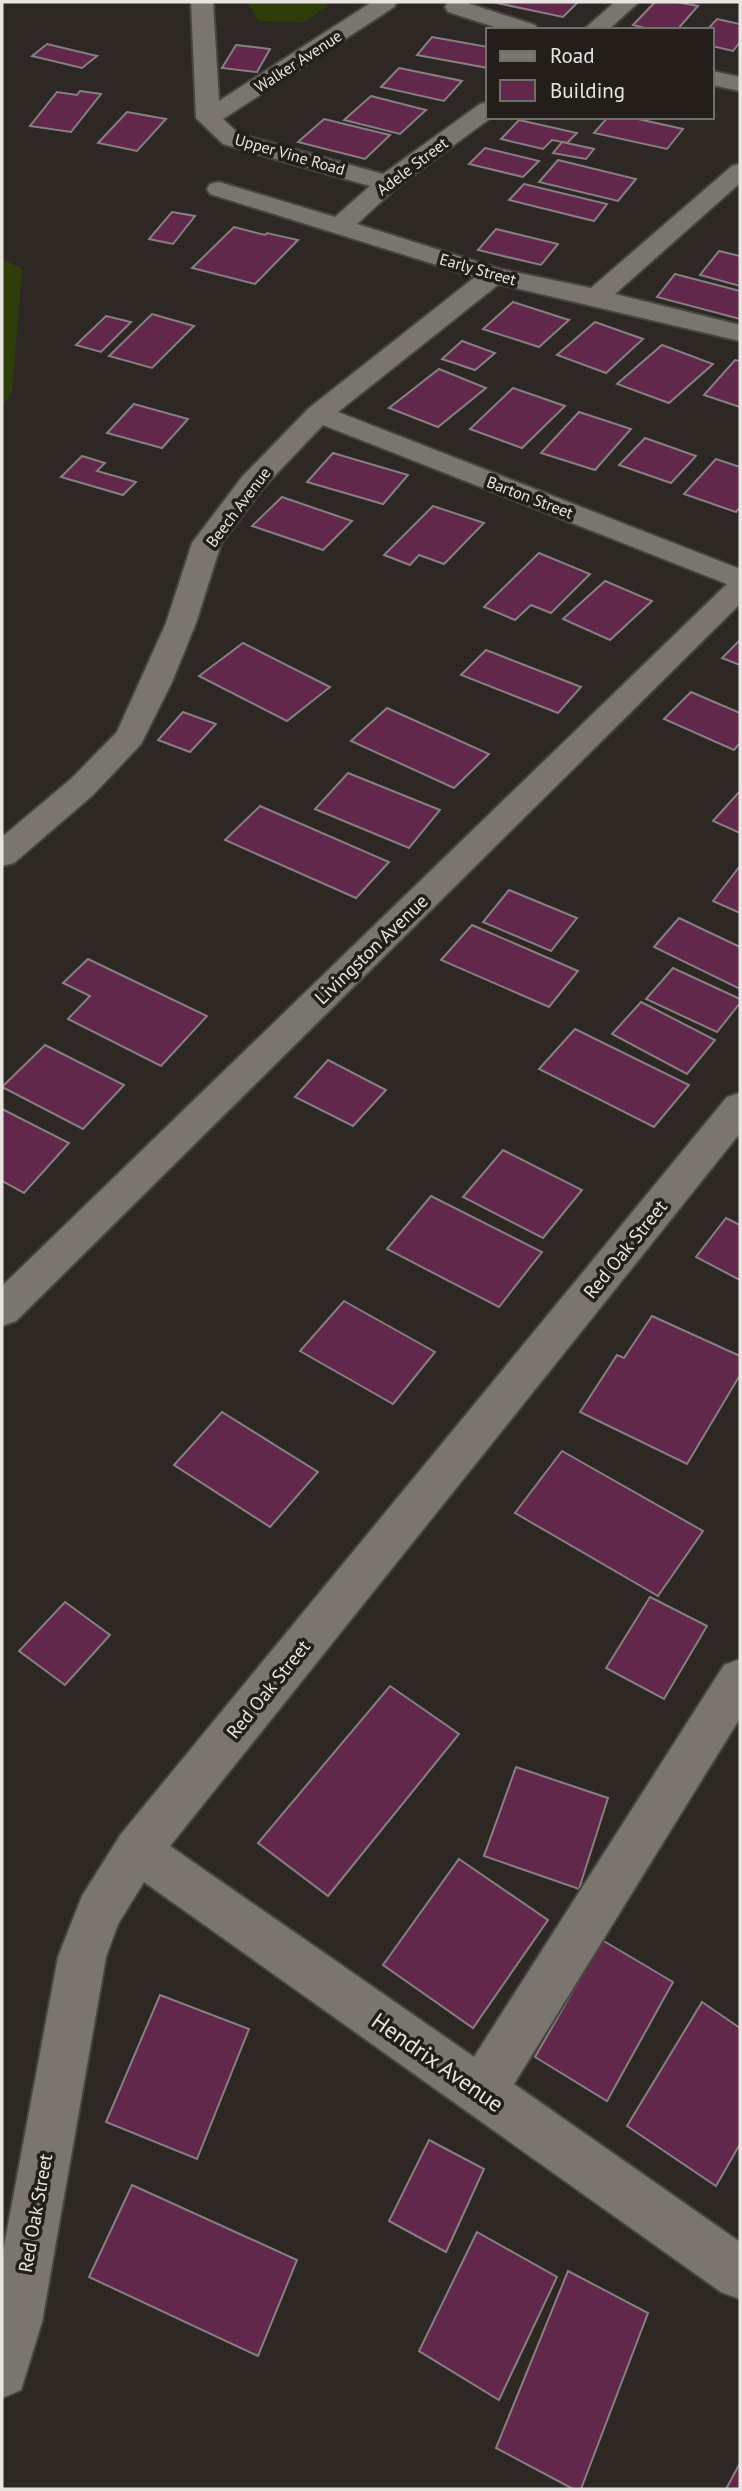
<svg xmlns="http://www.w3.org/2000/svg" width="742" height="2491" font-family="'PT Sans',sans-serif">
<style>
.green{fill:#2d3e0b}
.building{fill:#62284b;stroke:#877f83;stroke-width:2}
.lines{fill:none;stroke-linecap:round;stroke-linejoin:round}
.minor-casing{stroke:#48443f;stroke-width:4}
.minor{fill:#7a756e;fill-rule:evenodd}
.labels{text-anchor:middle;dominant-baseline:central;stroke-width:7;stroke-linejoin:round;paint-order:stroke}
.far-street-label{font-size:16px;fill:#e8e5e1;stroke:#231e19}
.street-label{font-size:19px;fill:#e8e5e1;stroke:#231e19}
.near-street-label{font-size:23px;fill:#e8e5e1;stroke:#231e19}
</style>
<rect width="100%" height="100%" fill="#2d2823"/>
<g class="green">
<polygon points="247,2 327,2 327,6 304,22 259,21"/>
<polygon points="2,259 22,269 12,394 2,406"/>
</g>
<g class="building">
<polygon points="492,2 578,2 563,17"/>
<polygon points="655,2 677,2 698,6 677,30 652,30 633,25"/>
<polygon points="717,19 740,24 740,42 733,51 712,46 712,30 707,30"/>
<polygon points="432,37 488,47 488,68 417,55"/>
<polygon points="47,44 97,56 82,68 32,56"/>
<polygon points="236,45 270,49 257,72 222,68"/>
<polygon points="399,68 462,81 444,101 381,87"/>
<polygon points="80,91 101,94 71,132 30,126 57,92 77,95"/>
<polygon points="371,96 426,110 400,134 344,120"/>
<polygon points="127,112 166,119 137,151 98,143"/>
<polygon points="608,117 629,117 683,129 667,149 594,133"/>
<polygon points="324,119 390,135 365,159 298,142"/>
<polygon points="519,120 577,133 567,143 552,140 543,149 501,139"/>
<polygon points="562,142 594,149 586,159 553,153"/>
<polygon points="485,148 539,161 523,177 469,164"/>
<polygon points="558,160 636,179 618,201 539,182"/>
<polygon points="524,184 607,204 594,221 509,200"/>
<polygon points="172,212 195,216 173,244 149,239"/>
<polygon points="234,227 265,235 267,233 298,240 255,284 192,268"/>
<polygon points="496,229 558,244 541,265 478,250"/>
<polygon points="719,251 740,256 740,286 700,275"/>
<polygon points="675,274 740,291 740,319 657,297"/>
<polygon points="513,302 569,320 539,347 483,329"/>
<polygon points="152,314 194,326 152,368 109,356"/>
<polygon points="106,316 131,322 101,352 76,345"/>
<polygon points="595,322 643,339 606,373 557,355"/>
<polygon points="462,341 495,353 475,370 442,359"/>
<polygon points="662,345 713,364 669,403 617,384"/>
<polygon points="735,360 740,361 740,407 704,395"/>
<polygon points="439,369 486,388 438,427 389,408"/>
<polygon points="513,388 565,406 522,448 470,429"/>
<polygon points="134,404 188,419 162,448 107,433"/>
<polygon points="579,412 631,429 595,470 541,453"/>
<polygon points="645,438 696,456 671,483 619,465"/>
<polygon points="333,453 408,475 383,504 307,482"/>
<polygon points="82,456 105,463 97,471 136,482 123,495 61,477"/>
<polygon points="716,459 740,467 740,507 736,512 684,494"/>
<polygon points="282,497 352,521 323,550 252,526"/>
<polygon points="433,506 484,523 444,564 419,555 410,565 384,555"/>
<polygon points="539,553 590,574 551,613 531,605 515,620 484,607"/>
<polygon points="605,581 652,601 610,640 563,619"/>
<polygon points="740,640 740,665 722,658"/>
<polygon points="243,643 330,687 287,721 199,676"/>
<polygon points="486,650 581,687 558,713 461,675"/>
<polygon points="691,692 740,713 740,743 734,750 664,719"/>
<polygon points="387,708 489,754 454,788 351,741"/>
<polygon points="183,712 216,724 190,752 158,740"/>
<polygon points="348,773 440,810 409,848 315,809"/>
<polygon points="740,791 740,833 713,821"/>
<polygon points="260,806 389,862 356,898 225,840"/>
<polygon points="740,866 740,913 713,901"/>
<polygon points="509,890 577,918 551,951 483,922"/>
<polygon points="679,918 740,947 740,989 654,947"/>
<polygon points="472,925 578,971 549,1007 441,960"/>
<polygon points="88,959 207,1016 161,1066 68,1019 90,996 63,983"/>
<polygon points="673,968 740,999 740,1003 717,1032 646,999"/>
<polygon points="641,1002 715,1040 687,1074 612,1034"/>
<polygon points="575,1029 689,1085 654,1127 539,1069"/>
<polygon points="45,1045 124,1085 83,1129 2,1087"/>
<polygon points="328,1060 386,1090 353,1126 295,1097"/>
<polygon points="2,1109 69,1143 24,1193 2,1181"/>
<polygon points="503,1150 582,1190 543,1238 463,1197"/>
<polygon points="431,1196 542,1252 499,1307 387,1249"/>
<polygon points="726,1218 740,1225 740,1280 696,1257"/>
<polygon points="344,1301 435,1352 393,1404 300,1351"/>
<polygon points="652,1316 740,1356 740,1375 687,1464 580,1412 617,1355 624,1358"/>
<polygon points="222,1412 318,1472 270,1527 174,1465"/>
<polygon points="562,1451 703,1531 658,1596 515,1513"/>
<polygon points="650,1597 707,1626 664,1699 606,1668"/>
<polygon points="65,1602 110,1635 65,1685 19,1651"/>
<polygon points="390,1686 459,1734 328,1896 258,1843"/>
<polygon points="516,1767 608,1798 579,1889 484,1856"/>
<polygon points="459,1859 548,1920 473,2028 383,1965"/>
<polygon points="602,1940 673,1982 607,2101 535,2057"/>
<polygon points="160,1995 249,2029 197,2159 106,2122"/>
<polygon points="702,2002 740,2028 740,2144 716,2186 627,2126"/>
<polygon points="429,2140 484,2169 446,2252 389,2221"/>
<polygon points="132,2185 297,2260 258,2356 89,2277"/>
<polygon points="477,2232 557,2277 499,2400 419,2351"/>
<polygon points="568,2271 648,2313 581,2489 573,2489 496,2448"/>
<polygon points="740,2463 740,2489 726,2489"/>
</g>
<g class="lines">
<defs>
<g id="minor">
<polygon points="191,2 213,2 219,101 372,2 397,2 394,7 223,119 239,134 383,174 480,104 488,102 488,117 492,117 396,188 357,224 500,269 591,288 732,166 740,164 740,183 615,294 740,325 740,341 499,284 338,412 740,569 740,604 16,1321 2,1326 2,1286 727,584 323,425 262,489 221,544 196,623 172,682 141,744 93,795 14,863 2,866 2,837 71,779 117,732 166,623 192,543 242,477 309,408 475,277 210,194 207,189 210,184 219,182 335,217 370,186 223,144 196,118"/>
<polygon points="448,2 464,2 535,25 538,30 504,30 448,12 445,7"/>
<polygon points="615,2 639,2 608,30 583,30"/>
<polygon points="712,71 740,77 740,91 712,85"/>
<polygon points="740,1093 740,1133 170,1846 474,2057 724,1665 740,1659 740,1718 514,2084 740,2242 740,2299 721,2292 144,1882 118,1924 106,1957 42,2322 21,2390 2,2398 2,2257 58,1957 82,1896 121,1834 727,1097"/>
</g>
</defs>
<use href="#minor" class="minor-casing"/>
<use href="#minor" class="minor"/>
</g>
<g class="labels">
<g class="far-street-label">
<text transform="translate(298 61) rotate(-33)">Walker Avenue</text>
<text transform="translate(290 154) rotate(16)">Upper Vine Road</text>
<text transform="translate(412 166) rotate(-37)">Adele Street</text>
<text transform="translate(478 269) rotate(16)">Early Street</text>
<text transform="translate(530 497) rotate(21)">Barton Street</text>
<text transform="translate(238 507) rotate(-53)">Beech Avenue</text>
</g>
<g class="street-label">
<text transform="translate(371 949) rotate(-44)">Livingston Avenue</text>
<text transform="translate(625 1249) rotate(-51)">Red Oak Street</text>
<text transform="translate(268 1689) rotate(-51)">Red Oak Street</text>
<text transform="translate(35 2213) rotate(-80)">Red Oak Street</text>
</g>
<g class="near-street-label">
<text transform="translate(438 2062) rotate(35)">Hendrix Avenue</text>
</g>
</g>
<rect width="742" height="2491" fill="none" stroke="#e8e5e1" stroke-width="7"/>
<rect x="486" y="28" width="228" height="91" fill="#231e19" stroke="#726e69" stroke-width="2"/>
<rect x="500" y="51" width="35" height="10" fill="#7a756e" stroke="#726e69" stroke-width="2"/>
<text x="550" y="63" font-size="21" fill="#e8e5e1">Road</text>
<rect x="500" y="80" width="35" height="21" fill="#62284b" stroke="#726e69" stroke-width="2"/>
<text x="550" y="98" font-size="21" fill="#e8e5e1">Building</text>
</svg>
